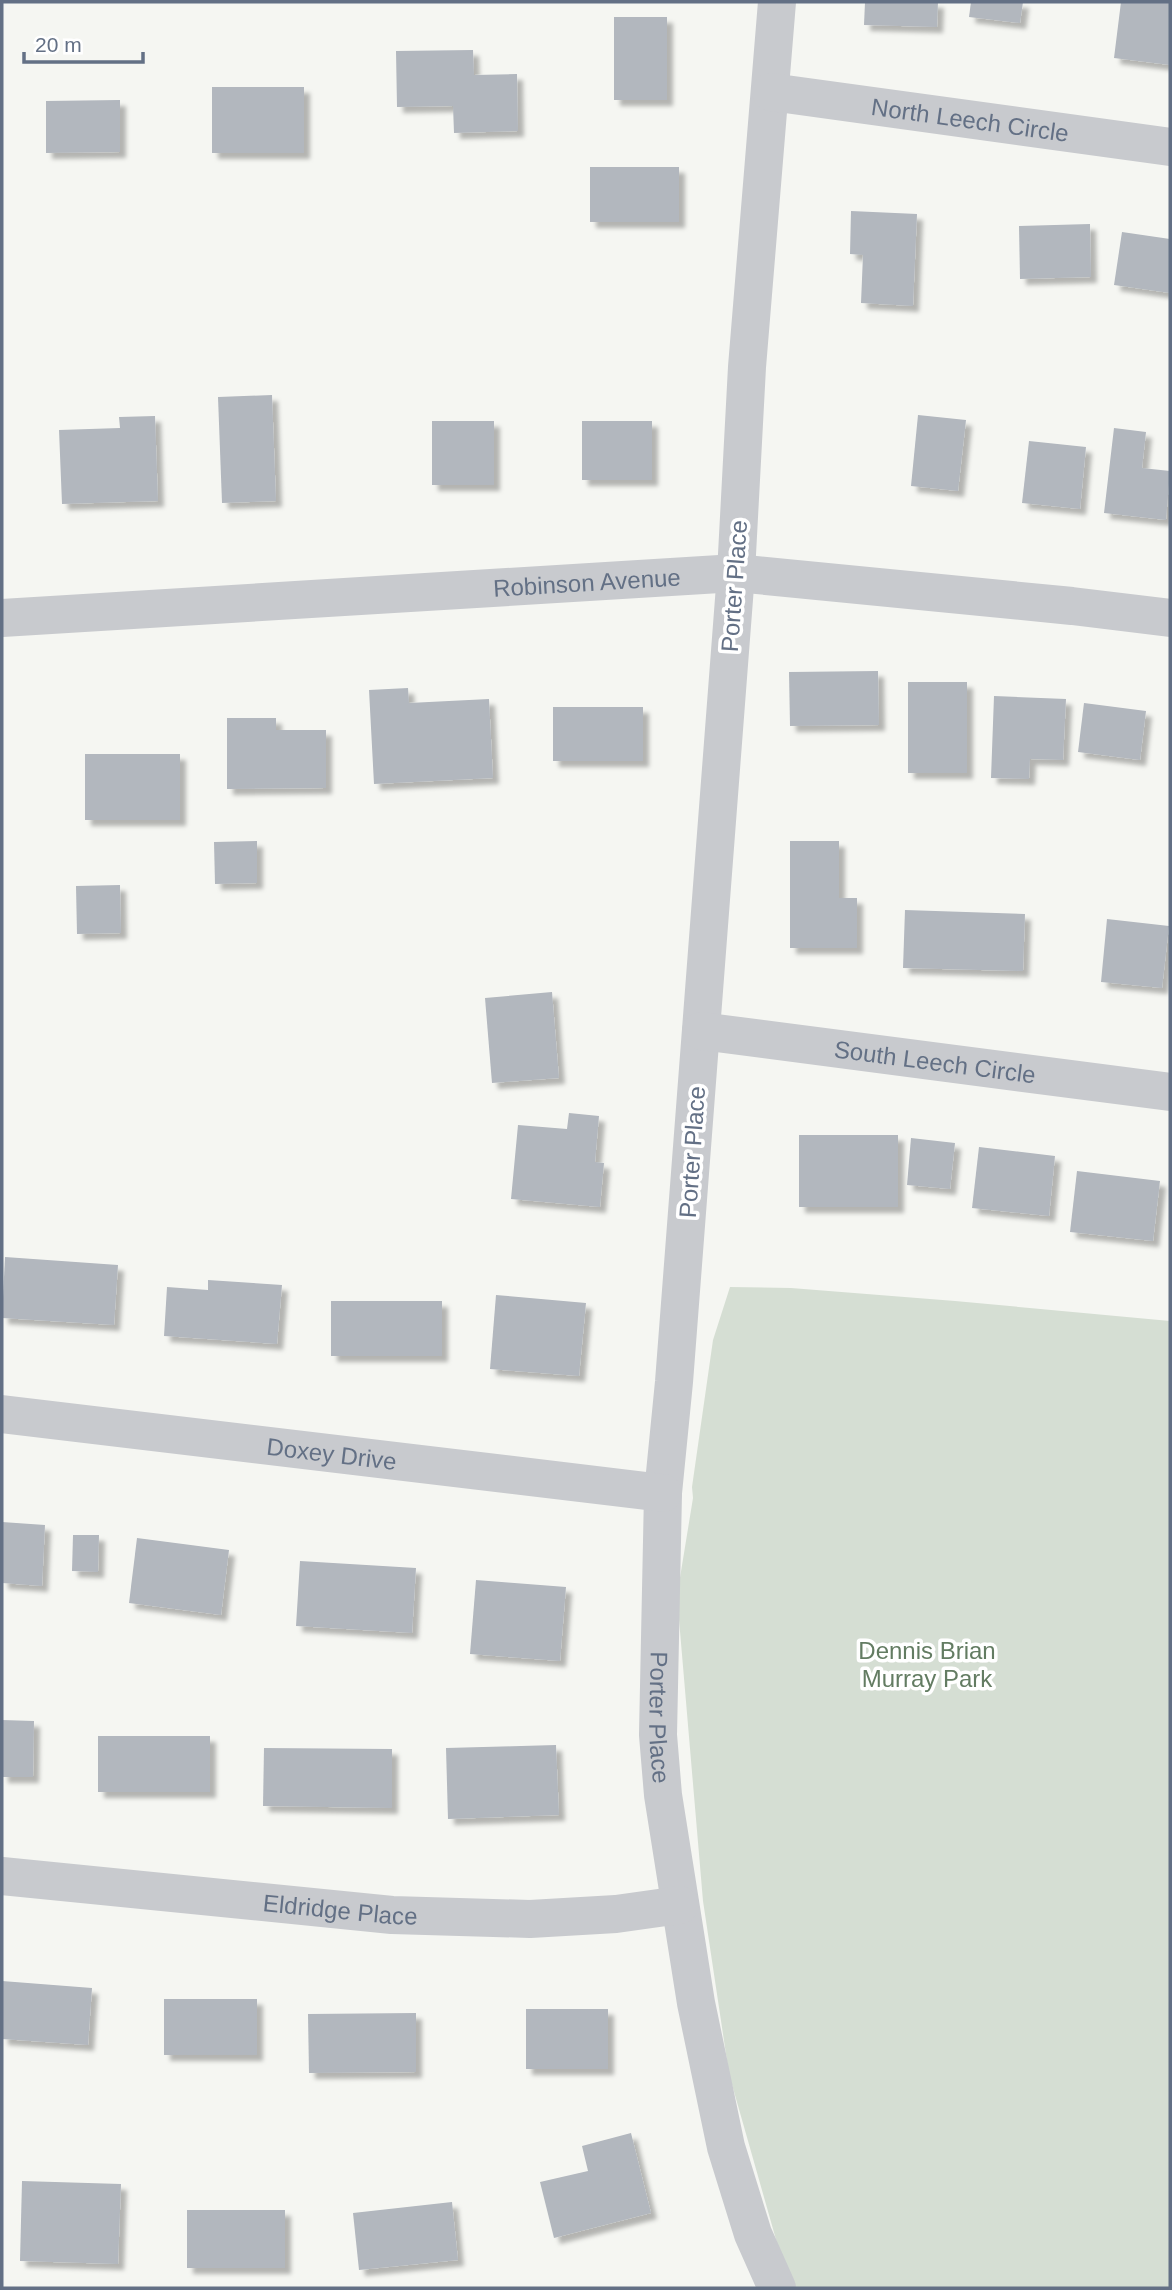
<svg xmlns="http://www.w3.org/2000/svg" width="1172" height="2290" font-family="Helvetica,sans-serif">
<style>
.green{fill:#d5ded3}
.building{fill:#b2b7be;filter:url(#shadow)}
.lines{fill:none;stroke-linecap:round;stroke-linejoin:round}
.minor{stroke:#c8cace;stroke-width:38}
.labels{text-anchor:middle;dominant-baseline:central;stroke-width:7;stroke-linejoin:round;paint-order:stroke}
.street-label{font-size:24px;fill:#637085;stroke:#fff}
.park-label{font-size:24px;fill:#637c62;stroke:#fff}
</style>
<defs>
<filter id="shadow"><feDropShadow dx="6" dy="6" stdDeviation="2" flood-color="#0004"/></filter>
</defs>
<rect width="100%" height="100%" fill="#f5f6f2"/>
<polygon class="green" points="730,1287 791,1288 955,1301 1170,1321 1170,2288 796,2288 777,2243 729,2074 703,1901 677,1596 693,1498 692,1487 713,1340"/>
<g class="building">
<polygon points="865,2 938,2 937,27 864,25"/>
<polygon points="971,2 1023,2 1020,23 969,17"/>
<polygon points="1121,2 1170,2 1170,65 1114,58"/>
<rect x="614" y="17" width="53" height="83"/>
<polygon points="473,50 474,75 517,74 518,131 454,133 453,106 397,107 396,51"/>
<rect x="212" y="87" width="92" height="66"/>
<polygon points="120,100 120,152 46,153 46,101"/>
<rect x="590" y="167" width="89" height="55"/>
<polygon points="851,211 917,214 913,306 861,303 863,255 850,254"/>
<polygon points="1090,224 1091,277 1020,279 1019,226"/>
<polygon points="1122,232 1170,239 1170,293 1114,285"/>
<polygon points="272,395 276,501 222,503 218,397"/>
<polygon points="918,415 966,420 958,491 911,486"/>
<polygon points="155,416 158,501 62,504 59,430 120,428 119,417"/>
<rect x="432" y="421" width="62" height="64"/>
<rect x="582" y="421" width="70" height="59"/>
<polygon points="1114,428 1146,432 1142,468 1170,471 1166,520 1104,513"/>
<polygon points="1029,441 1086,447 1080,509 1022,503"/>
<polygon points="878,671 879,725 790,726 789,672"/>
<rect x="908" y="682" width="59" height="91"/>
<polygon points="408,688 409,703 489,699 493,778 374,784 369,690"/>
<polygon points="994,696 1066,699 1063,760 1030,759 1029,779 991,778"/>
<polygon points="1084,703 1146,711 1140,760 1078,752"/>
<rect x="553" y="707" width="90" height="54"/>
<polygon points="227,718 276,718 276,730 326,730 326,788 227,789"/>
<rect x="85" y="754" width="95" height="66"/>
<polygon points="257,841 257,883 215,884 214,842"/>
<polygon points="790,841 839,841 839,898 857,898 857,948 790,948"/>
<polygon points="120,885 121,933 77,934 76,886"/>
<polygon points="905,910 1025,914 1023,971 903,968"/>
<polygon points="1107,919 1169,926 1162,988 1101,982"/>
<polygon points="552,992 559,1078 492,1083 485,998"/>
<polygon points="569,1113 599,1116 595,1162 604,1163 600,1207 511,1199 518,1125 567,1129"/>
<rect x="799" y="1135" width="99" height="72"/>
<polygon points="911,1138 955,1143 950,1189 907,1185"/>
<polygon points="979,1147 1055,1156 1049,1216 972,1208"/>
<polygon points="1077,1171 1160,1181 1153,1241 1070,1232"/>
<polygon points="5,1257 118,1265 114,1325 2,1318"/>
<polygon points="208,1280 282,1285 277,1344 164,1336 167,1287 208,1290"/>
<polygon points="496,1295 586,1303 579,1376 490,1369"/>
<rect x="331" y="1301" width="111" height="55"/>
<polygon points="2,1522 45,1525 42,1586 2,1583"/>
<polygon points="73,1535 99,1535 98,1572 72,1571"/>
<polygon points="137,1538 229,1550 221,1615 129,1603"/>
<polygon points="300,1561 416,1568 412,1633 296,1626"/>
<polygon points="476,1580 566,1587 560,1661 470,1654"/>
<polygon points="2,1720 34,1721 33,1777 2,1777"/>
<rect x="98" y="1736" width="112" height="56"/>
<polygon points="556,1745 559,1815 448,1819 446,1748"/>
<polygon points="264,1748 392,1749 392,1808 263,1806"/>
<polygon points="2,1981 92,1988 88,2045 2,2039"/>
<rect x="164" y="1999" width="93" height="56"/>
<rect x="526" y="2009" width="82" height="60"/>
<polygon points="416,2013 416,2072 309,2073 308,2014"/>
<polygon points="631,2133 651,2213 554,2238 540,2182 588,2171 582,2146"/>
<polygon points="22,2181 121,2184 118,2264 20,2261"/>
<polygon points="452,2202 458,2260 359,2270 353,2213"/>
<rect x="187" y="2210" width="98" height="58"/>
</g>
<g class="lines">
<g class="minor">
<path id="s1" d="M777,2L747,367L736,573L674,1382L663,1493L658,1735L663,1795L696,2003L726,2147L753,2234L777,2288"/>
<path id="s2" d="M771,92L1170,147"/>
<path id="s3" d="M2,618L736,573L1072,606L1170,618"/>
<path id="s4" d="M701,1031L1170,1092"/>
<path id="s5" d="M2,1414L663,1493"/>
<path id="s6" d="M2,1876L392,1915L530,1919L616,1914L680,1905"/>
</g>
</g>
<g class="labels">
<g class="street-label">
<text stroke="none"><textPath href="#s2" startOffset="201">North Leech Circle</textPath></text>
<text stroke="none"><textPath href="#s3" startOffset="586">Robinson Avenue</textPath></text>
<text transform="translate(734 586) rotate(-86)">Porter Place</text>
<text stroke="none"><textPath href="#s4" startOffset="236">South Leech Circle</textPath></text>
<text transform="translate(692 1152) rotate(-86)">Porter Place</text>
<text stroke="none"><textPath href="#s5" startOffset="332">Doxey Drive</textPath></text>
<text stroke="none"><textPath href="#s1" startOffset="1720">Porter Place</textPath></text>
<text stroke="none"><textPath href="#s6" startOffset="340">Eldridge Place</textPath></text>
</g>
<g class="park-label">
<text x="927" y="1650">Dennis Brian<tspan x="927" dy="28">Murray Park</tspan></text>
</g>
</g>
<rect width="1172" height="2290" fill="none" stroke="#637085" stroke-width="7"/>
<path d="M24 52v10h119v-10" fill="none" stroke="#637085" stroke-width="3.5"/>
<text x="35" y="52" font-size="21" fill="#637085" stroke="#ffffff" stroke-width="5" paint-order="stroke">20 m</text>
</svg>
